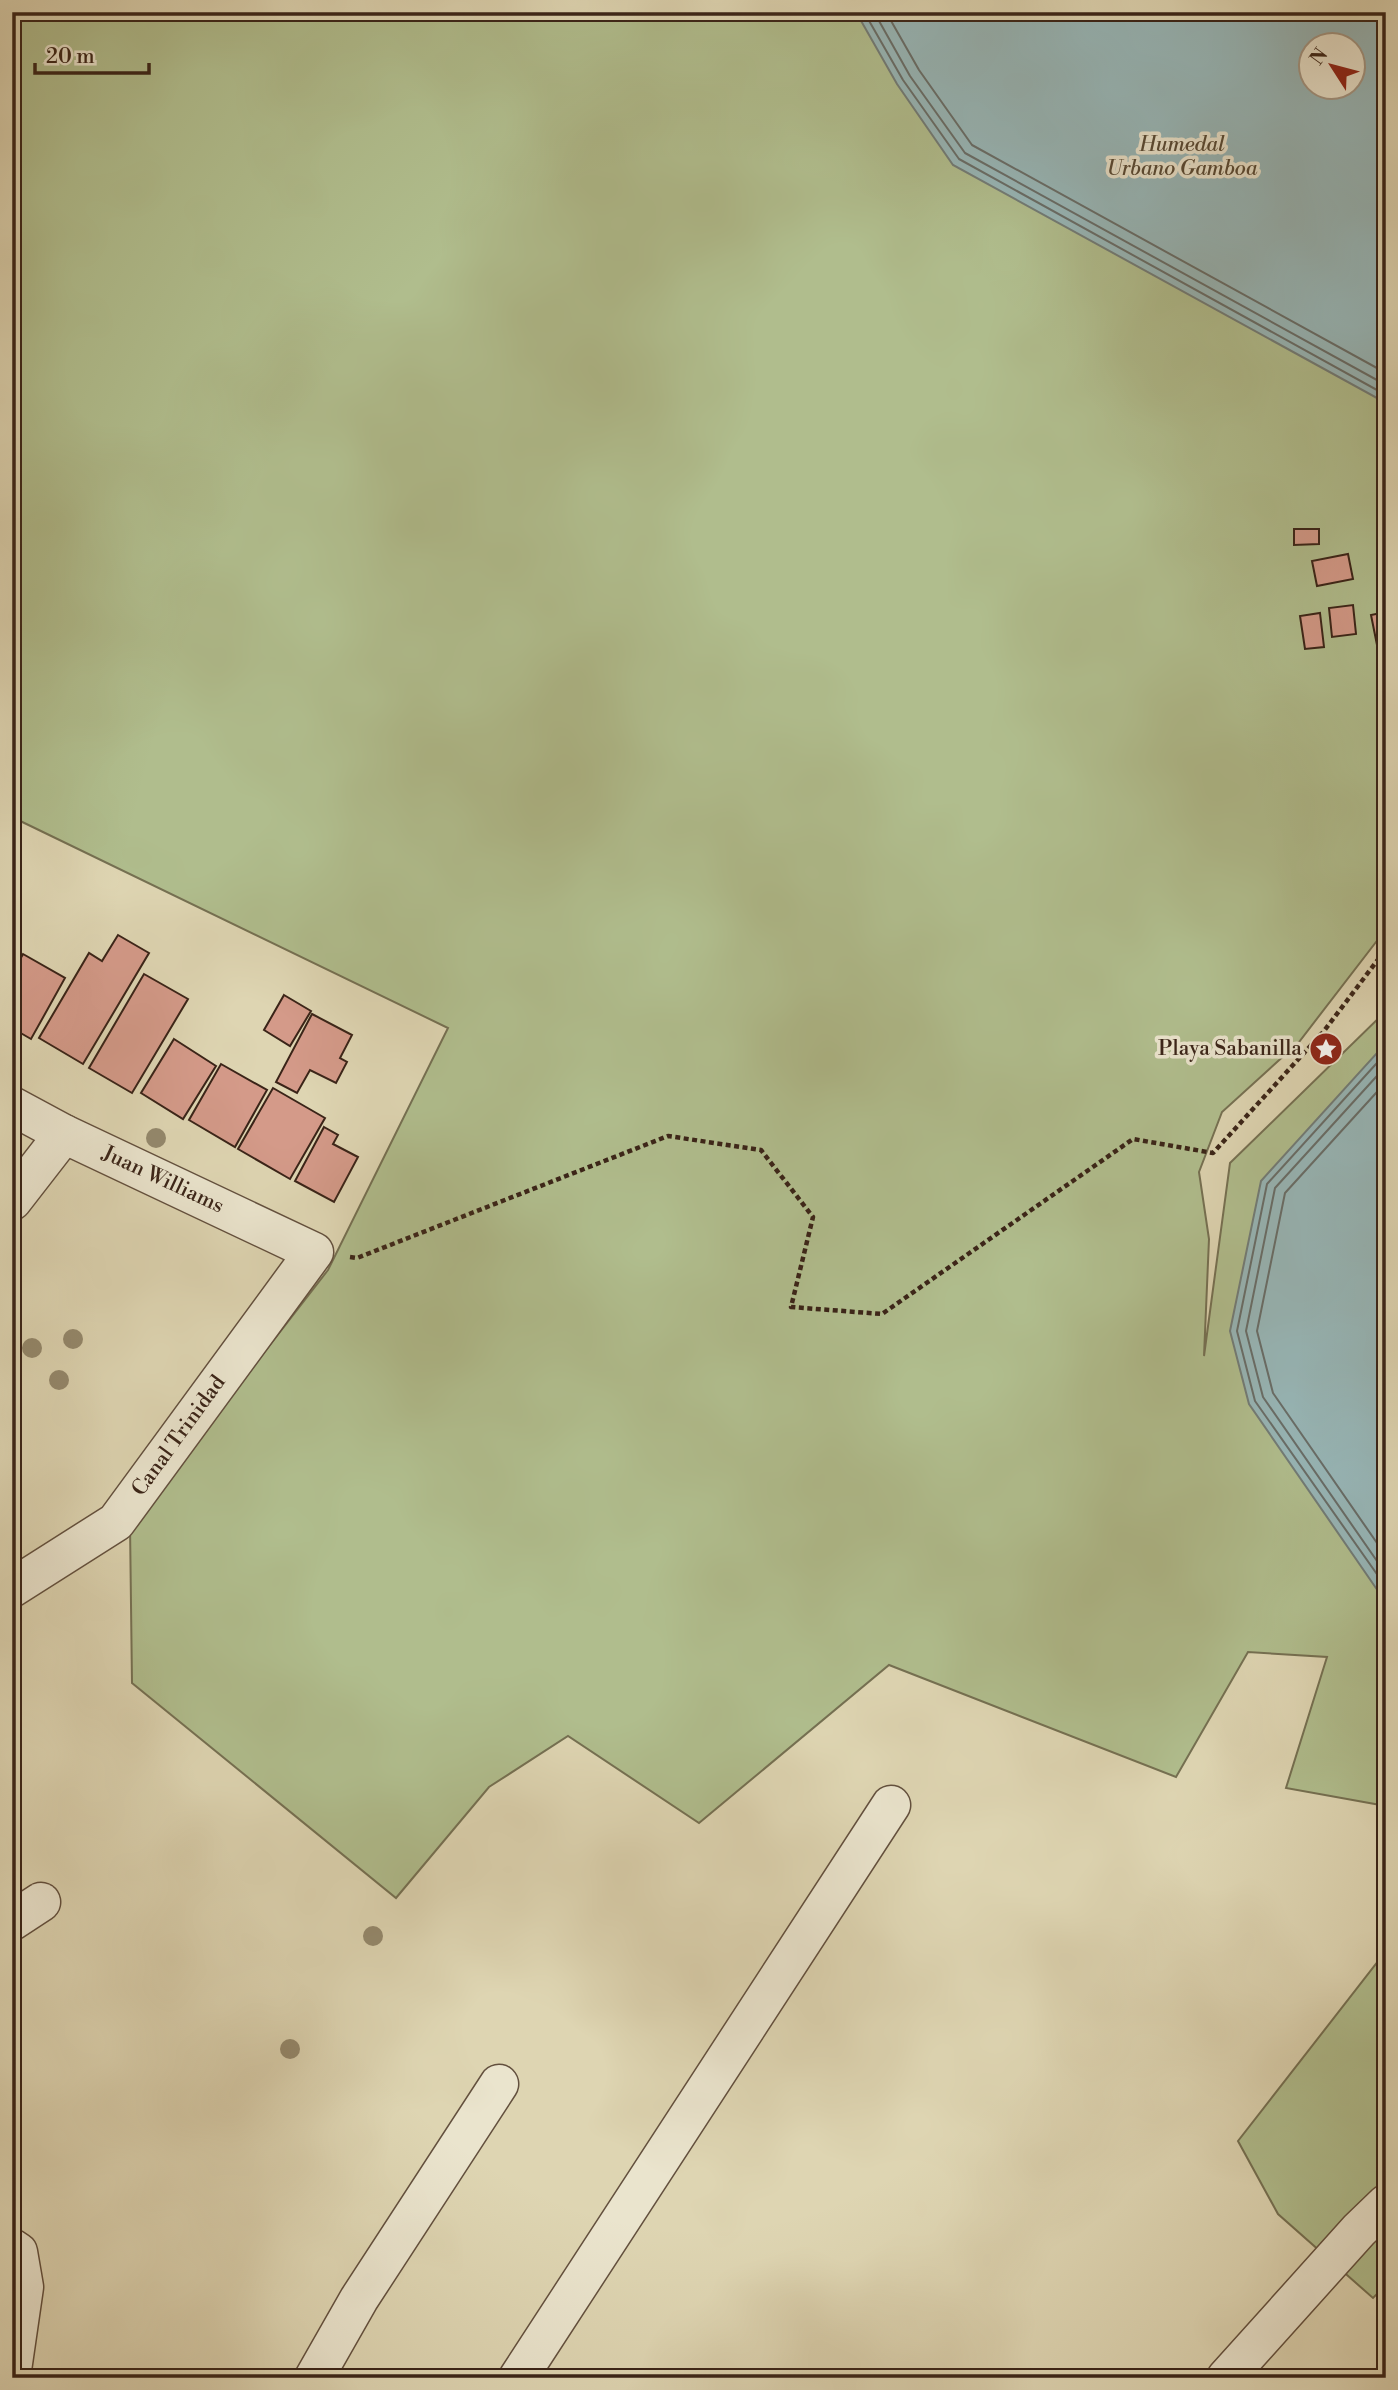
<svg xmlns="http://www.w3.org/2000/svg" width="1398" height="2390" font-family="'Libre Bodoni',serif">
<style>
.green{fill:#b0bd8d;stroke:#757052;stroke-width:2;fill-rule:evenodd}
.water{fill:#97b6b7;stroke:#727c77;stroke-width:2;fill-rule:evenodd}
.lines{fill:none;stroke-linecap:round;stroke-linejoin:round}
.shore{stroke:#686d68;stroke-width:2}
.building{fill:#d49a89;stroke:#3a2418;stroke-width:2}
.minor-casing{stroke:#63503e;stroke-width:41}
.path{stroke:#3a2418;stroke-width:4.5;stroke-dasharray:5 3.5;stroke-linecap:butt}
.minor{stroke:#eae4cd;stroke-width:38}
.tree{fill:#94896d}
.labels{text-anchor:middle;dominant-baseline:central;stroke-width:7;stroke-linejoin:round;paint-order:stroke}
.park-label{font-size:21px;font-style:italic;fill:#584a35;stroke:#eae4cd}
.poi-label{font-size:21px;fill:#3a2418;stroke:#eae4cd;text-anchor:end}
.street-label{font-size:21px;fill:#3a2418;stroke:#eae4cd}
</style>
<rect width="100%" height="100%" fill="#ded5b2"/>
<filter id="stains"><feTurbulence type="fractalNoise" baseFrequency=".00286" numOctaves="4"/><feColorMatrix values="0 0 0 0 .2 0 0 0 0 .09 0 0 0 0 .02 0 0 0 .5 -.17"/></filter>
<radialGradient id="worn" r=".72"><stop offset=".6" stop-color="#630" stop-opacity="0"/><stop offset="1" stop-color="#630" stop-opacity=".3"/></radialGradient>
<g class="green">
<path d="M12,12H1386V929L1299,1042L1222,1112L1199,1172L1209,1239L1204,1356L1230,1163L1386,1011V1806L1286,1788L1327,1657L1248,1652L1176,1777L889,1665L699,1823L568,1736L489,1787L396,1898L132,1683L130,1525L328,1270L448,1028L12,817ZM1310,46H1352V88H1310Z"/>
<polygon points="1386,1951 1386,2285 1373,2298 1278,2214 1238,2141"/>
</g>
<g class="water">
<path d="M856,12H1386V403L953,165L897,84ZM1310,46H1352V88H1310Z"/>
<polygon points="1386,1043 1386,1594 1378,1591 1249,1404 1230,1331 1261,1181"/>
</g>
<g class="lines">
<g class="shore">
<polyline points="864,12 903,80 959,159 1386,395"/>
<polyline points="874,12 910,76 965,153 1386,385"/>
<polyline points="886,12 919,70 972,145 1386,373"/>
<polyline points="1386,1053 1267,1184 1237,1331 1255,1401 1386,1587"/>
<polyline points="1386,1066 1275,1188 1246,1331 1263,1397 1386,1574"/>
<polyline points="1386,1082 1285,1193 1257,1331 1273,1393 1386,1556"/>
</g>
</g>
<g class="building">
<polygon points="1294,529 1319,529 1319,544 1294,545"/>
<polygon points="1348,554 1353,579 1317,586 1312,561"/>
<polygon points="1353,605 1356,634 1332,637 1329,608"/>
<polygon points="1386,612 1386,654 1379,655 1371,615"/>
<polygon points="1320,613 1324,647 1305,649 1300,616"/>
<polygon points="118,935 149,953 83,1064 39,1038 89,953 102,961"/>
<polygon points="23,954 65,978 31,1039 12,1028 12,974"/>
<polygon points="144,974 188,999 132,1093 89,1068"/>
<polygon points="284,995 311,1011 290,1046 264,1030"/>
<polygon points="312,1014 352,1035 340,1058 347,1062 336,1083 310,1070 297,1093 276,1082"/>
<polygon points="174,1039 216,1066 183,1119 141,1093"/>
<polygon points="221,1064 267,1090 235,1147 189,1120"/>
<polygon points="273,1088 325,1118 290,1179 238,1149"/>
<polygon points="324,1127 338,1135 333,1144 358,1157 334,1202 295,1181"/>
</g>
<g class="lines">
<defs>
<g id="minor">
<polyline points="12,1106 64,1134 314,1252 116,1522 12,1588"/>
<polyline points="12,1201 64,1134"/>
<polyline points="12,1921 41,1902"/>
<polyline points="12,2248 18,2252 24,2287 12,2370"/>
<polyline points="314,2378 359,2299 499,2084"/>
<polyline points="518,2378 891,1805"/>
<polyline points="1226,2378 1359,2230 1386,2204"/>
</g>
</defs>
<use href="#minor" class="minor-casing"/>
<polyline class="path" points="350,1257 357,1258 668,1136 761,1150 813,1217 791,1307 882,1314 1133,1139 1213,1153 1324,1031 1386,949"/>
<use href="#minor" class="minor"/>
</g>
<g class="tree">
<circle cx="156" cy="1138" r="10"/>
<circle cx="73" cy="1339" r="10"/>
<circle cx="32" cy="1348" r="10"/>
<circle cx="59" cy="1380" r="10"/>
<circle cx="373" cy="1936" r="10"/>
<circle cx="290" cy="2049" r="10"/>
</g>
<defs>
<symbol id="sight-disc" viewBox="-11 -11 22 22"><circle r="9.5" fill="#8f2418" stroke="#eae4cd"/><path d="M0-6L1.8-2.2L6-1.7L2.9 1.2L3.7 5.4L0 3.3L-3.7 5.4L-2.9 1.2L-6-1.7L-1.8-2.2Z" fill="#fff"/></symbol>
</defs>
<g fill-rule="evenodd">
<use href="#sight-disc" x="1307" y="1030" width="38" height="38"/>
</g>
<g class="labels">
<g class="park-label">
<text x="1182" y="145">Humedal<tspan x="1182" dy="24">Urbano Gamboa</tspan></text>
</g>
<g class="poi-label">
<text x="1302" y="1049">Playa Sabanilla</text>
</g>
<g class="street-label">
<text transform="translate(163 1180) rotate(25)">Juan Williams</text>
<text transform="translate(179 1436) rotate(-54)">Canal Trinidad</text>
</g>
</g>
<rect width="1398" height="2390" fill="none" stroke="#ded5b2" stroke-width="42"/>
<rect x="14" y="14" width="1370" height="2362" fill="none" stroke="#3a2418" stroke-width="3.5"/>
<rect x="21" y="21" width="1356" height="2348" fill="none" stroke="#3a2418" stroke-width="2"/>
<g transform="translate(1332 66) rotate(306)"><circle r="33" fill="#eae4cd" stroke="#a49785" stroke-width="2"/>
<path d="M0-5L12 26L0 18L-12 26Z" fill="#8f2418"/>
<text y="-10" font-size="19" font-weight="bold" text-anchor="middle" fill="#3a2418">N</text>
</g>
<path d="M35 63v10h114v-10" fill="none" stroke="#3a2418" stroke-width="3.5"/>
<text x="46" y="63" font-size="21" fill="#3a2418" stroke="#eae4cd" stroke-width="5" paint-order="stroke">20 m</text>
<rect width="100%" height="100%" filter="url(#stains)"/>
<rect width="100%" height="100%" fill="url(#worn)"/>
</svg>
